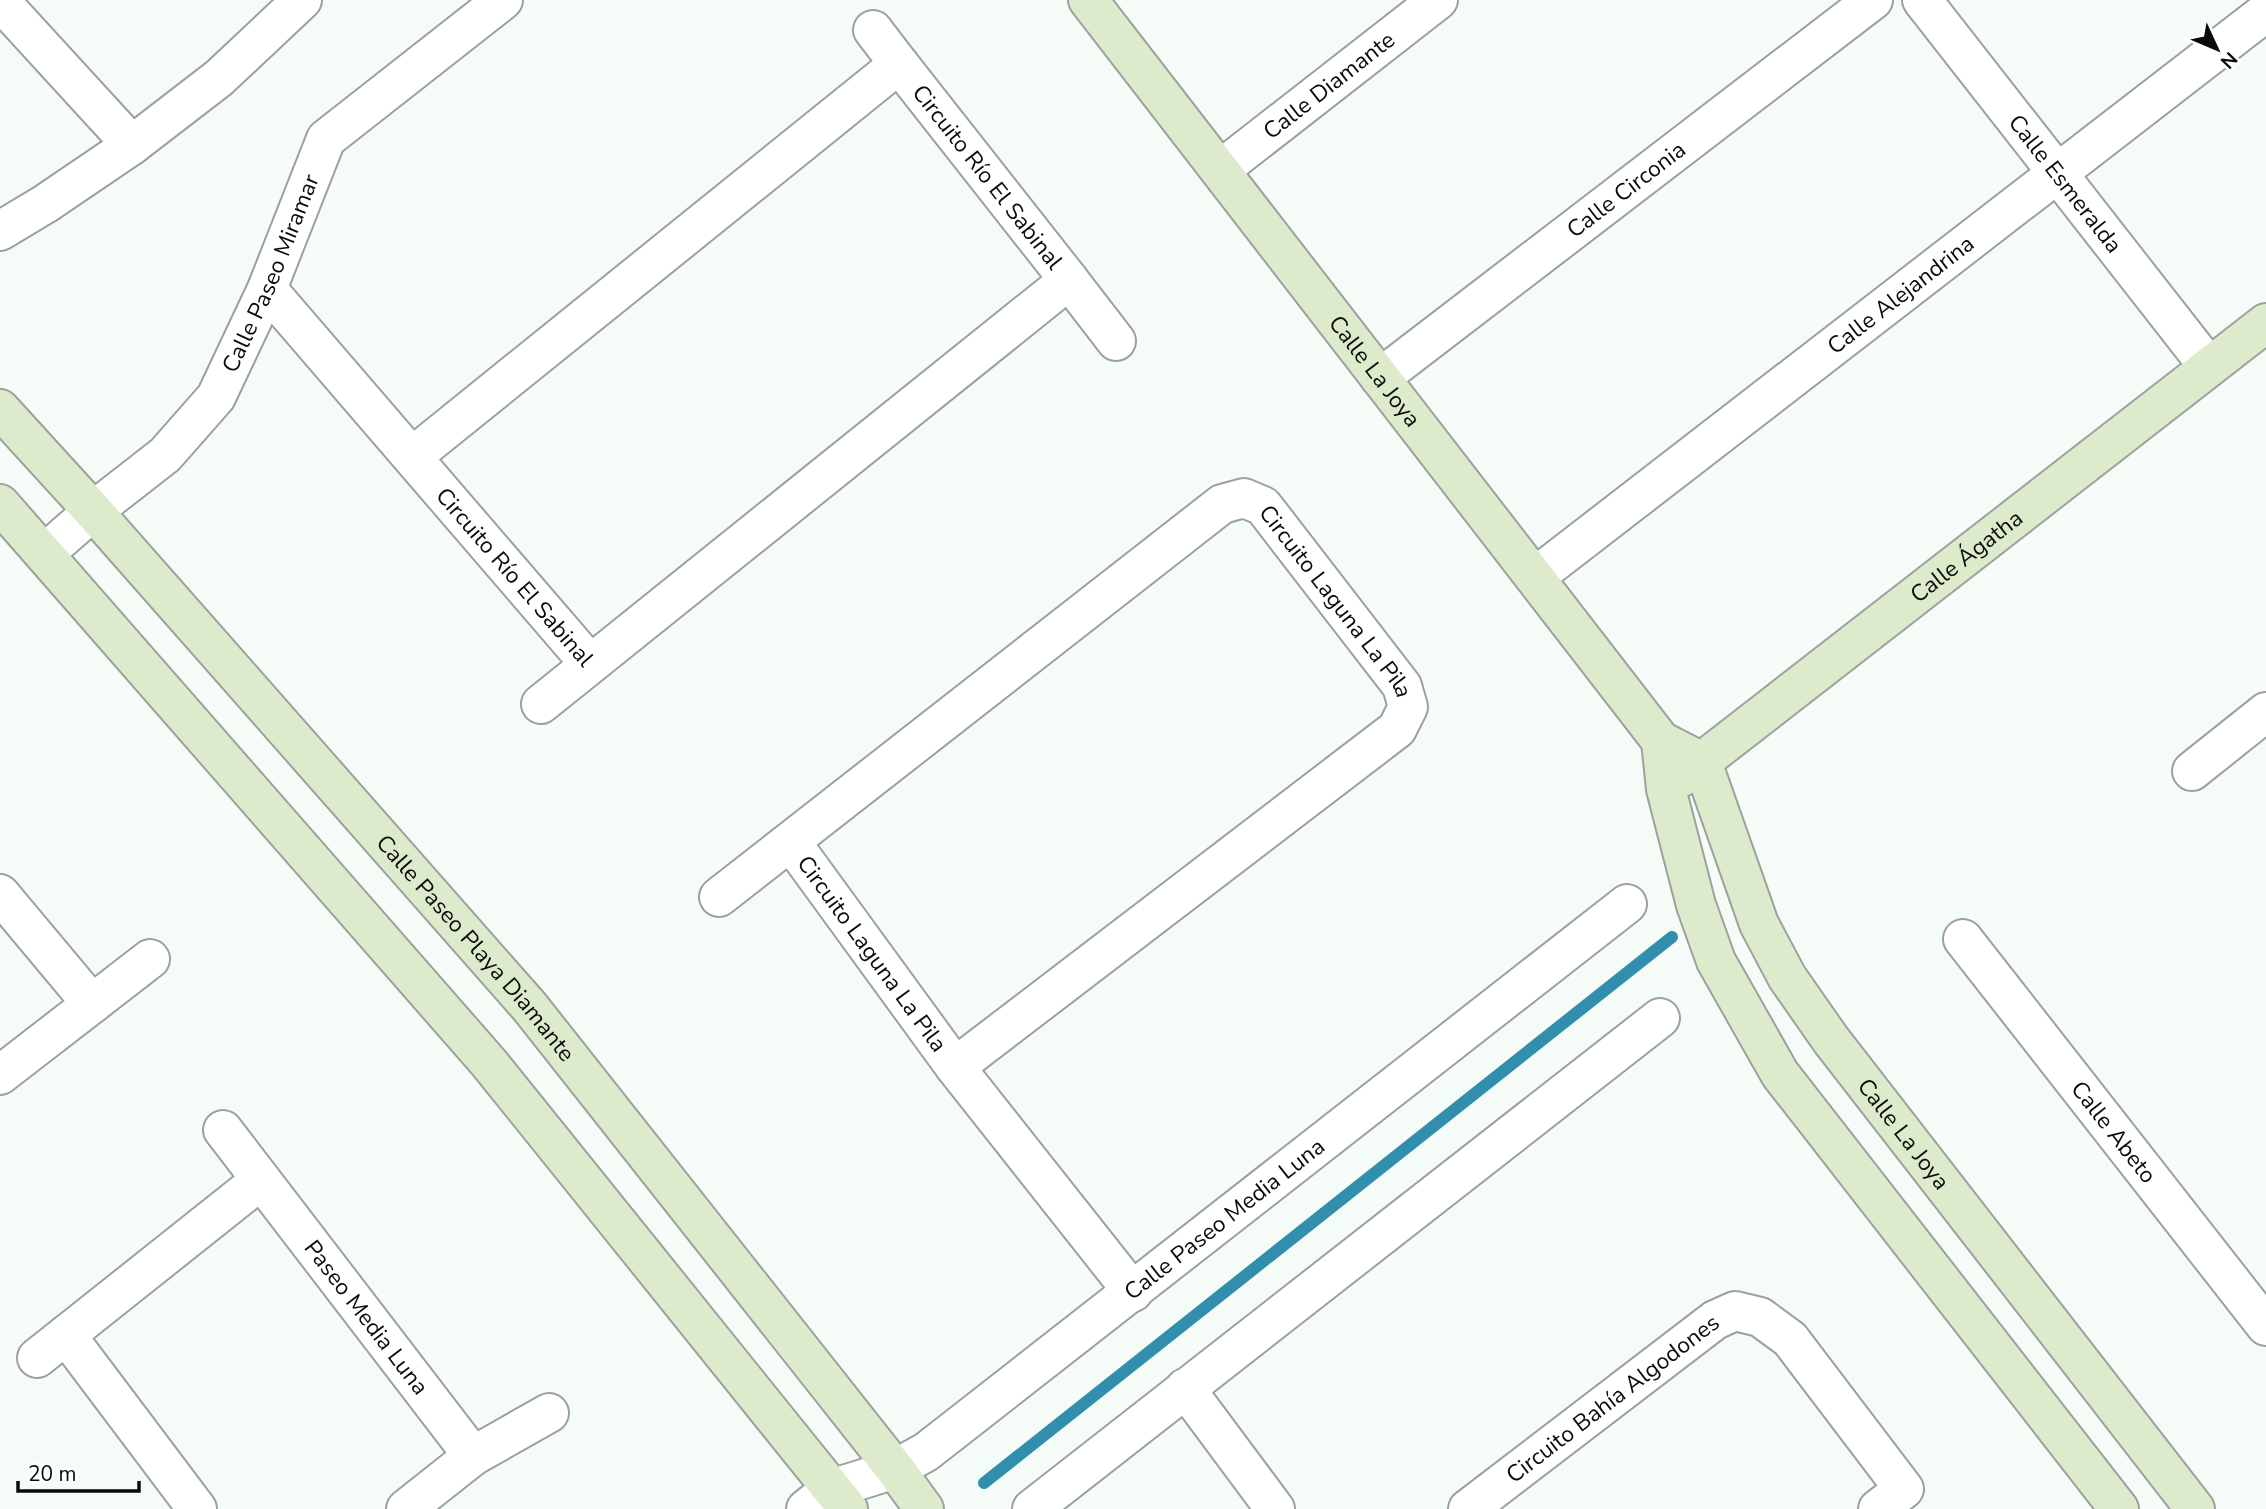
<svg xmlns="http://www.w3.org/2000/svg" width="2266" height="1509" font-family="'Nunito Sans',sans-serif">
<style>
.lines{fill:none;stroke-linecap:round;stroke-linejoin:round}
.stream{stroke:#318eac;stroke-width:12}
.street-casing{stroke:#9ca19e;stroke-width:42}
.secondary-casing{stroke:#9ca19e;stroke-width:42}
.street{stroke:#fff;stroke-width:38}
.secondary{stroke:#ddebcc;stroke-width:38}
.labels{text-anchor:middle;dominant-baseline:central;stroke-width:7;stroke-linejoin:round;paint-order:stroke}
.street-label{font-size:23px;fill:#0a0c0b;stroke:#fff}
</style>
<rect width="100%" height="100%" fill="#f5fbf7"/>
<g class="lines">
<polyline class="stream" points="984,1483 1672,937"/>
<defs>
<g id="street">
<path id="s1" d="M1922,0L2209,367"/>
<polyline points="0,1 132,145"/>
<polyline points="873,30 899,64"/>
<path id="s2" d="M1220,170L1438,0"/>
<polyline points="0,231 45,204 132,145 219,78 302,0"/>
<polyline points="1069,280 1116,341"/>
<path id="s3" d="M267,289L590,664"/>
<path id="s4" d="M1380,378L1873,0"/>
<path id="s5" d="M413,456L899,64L1069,280L541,704"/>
<path id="s6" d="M44,554L93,511L165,455L216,397L267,289L326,139L503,0"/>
<path id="s7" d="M1535,577L2266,12"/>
<polyline points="2192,771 2266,712"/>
<path id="s8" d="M791,842L955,1067L1133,1292"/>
<polyline points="0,894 92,1004"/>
<path id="s9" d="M719,897L1222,504L1244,498L1263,506L1402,686L1408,707L1397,729L955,1067"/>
<path id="s10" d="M1963,939L2266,1326"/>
<polyline points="0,1075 150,959"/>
<path id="s11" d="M223,1130L473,1456"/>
<polyline points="66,1335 197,1509"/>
<polyline points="37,1358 261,1180"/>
<polyline points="1185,1388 1275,1509"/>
<polyline points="406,1509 473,1456 549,1413"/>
<path id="s12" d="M806,1509L831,1489L895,1469L926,1452L1627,904"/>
<polyline points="1032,1509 1660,1018"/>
<path id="s13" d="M1468,1509L1715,1320L1735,1311L1760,1317L1790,1339L1904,1489L1878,1509"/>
</g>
<g id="secondary">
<path id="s14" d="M1088,0L1661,741L1702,762L1759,924L1787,977L1831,1040L2195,1509"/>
<path id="s15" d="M0,409L93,511L529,1006L895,1469L924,1509"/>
<polyline points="0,504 489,1063 848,1509"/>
<polyline points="1661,741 1666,789 1696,905 1716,961 1780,1074 2119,1509"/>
<path id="s16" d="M1682,777L2266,323"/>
</g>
</defs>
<use href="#street" class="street-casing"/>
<use href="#secondary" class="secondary-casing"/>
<use href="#street" class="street"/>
<use href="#secondary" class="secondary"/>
</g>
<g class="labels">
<g class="street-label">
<text stroke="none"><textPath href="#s2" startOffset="138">Calle Diamante</textPath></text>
<text stroke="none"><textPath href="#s5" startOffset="768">Circuito Río El Sabinal</textPath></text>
<text stroke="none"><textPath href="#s1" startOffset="233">Calle Esmeralda</textPath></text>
<text stroke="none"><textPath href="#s4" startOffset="310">Calle Circonia</textPath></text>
<text stroke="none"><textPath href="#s6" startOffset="369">Calle Paseo Miramar</textPath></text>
<text stroke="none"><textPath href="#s7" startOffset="462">Calle Alejandrina</textPath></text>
<text stroke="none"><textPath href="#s14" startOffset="469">Calle La Joya</textPath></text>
<text stroke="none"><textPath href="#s16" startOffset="360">Calle Ágatha</textPath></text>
<text stroke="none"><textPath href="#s3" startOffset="380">Circuito Río El Sabinal</textPath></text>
<text stroke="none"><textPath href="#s9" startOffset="802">Circuito Laguna La Pila</textPath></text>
<text stroke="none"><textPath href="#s15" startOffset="719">Calle Paseo Playa Diamante</textPath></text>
<text stroke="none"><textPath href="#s8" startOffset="138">Circuito Laguna La Pila</textPath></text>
<text stroke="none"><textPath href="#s10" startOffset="245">Calle Abeto</textPath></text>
<text stroke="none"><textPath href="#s14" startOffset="1410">Calle La Joya</textPath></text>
<text stroke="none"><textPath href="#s12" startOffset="513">Calle Paseo Media Luna</textPath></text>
<text stroke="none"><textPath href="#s11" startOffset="236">Paseo Media Luna</textPath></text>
<text stroke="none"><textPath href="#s13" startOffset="182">Circuito Bahía Algodones</textPath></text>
</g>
</g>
<g transform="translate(2217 49) rotate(134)" stroke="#ffffff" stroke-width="5" paint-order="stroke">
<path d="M0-5L12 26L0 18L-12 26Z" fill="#0a0c0b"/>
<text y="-10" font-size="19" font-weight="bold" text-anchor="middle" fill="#0a0c0b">N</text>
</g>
<path d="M18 1481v10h121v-10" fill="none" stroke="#0a0c0b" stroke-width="3.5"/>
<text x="28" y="1481" font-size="21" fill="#0a0c0b" stroke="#ffffff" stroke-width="5" paint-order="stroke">20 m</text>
</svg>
